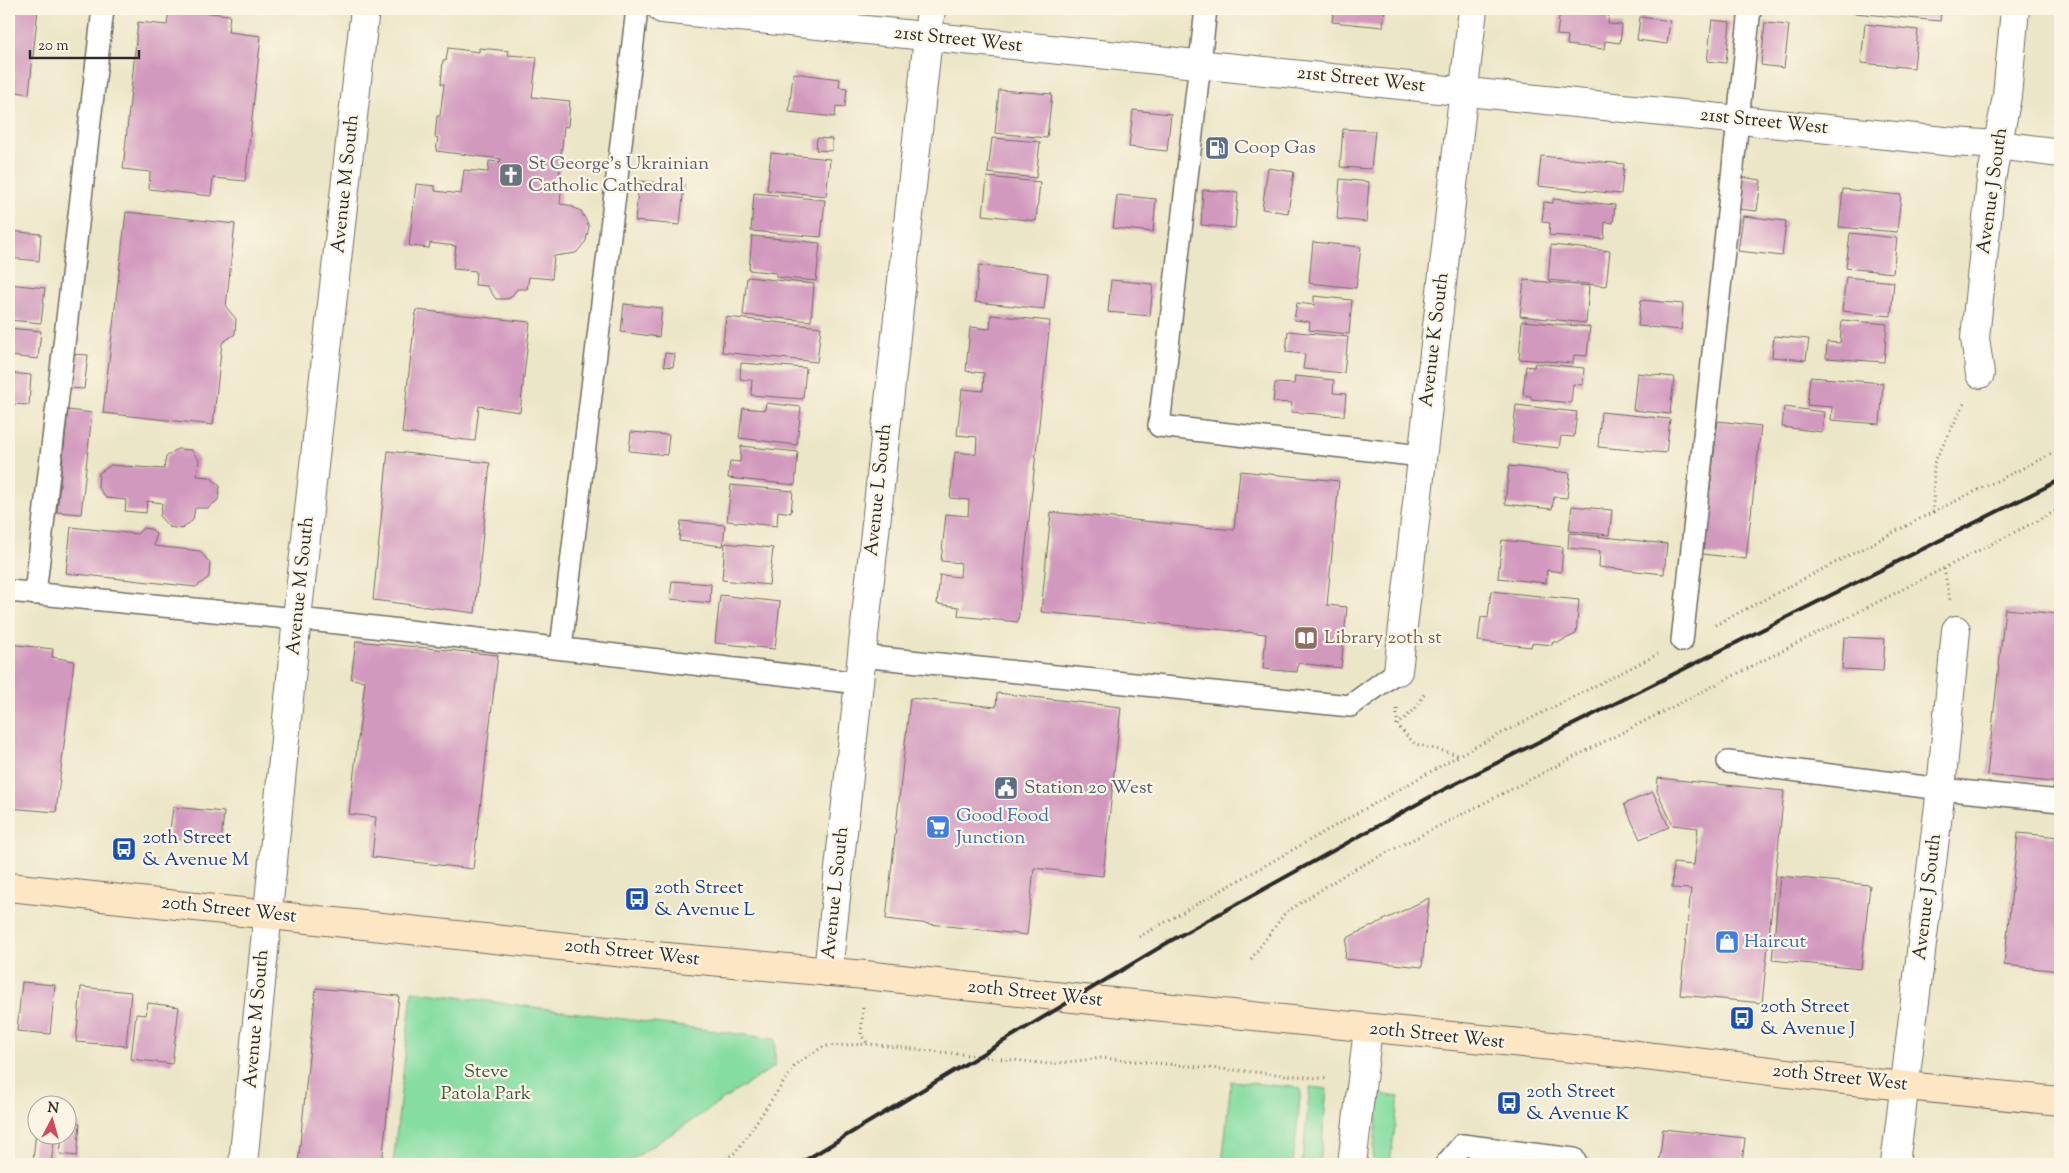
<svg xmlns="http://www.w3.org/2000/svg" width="2069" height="1173" font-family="'Sorts Mill Goudy',serif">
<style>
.green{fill:#85dda1;stroke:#588466}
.building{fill:#d299be}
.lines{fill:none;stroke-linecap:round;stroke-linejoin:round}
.lane-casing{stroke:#6f6c62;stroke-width:24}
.street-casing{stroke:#6f6c62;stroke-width:30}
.secondary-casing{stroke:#6f6c62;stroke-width:30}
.path{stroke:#6f6c62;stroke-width:3;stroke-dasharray:1 4;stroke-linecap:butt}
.lane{stroke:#fff;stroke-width:21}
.street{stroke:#fff;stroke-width:28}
.secondary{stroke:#fce6c4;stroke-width:28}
.rail{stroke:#2b2b2b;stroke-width:4}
.labels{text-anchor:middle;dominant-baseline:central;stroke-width:4.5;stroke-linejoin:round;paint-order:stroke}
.street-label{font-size:19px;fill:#2b2b2b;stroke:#fcf5e5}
.service-label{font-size:19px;fill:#4e5e75;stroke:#fcf5e5;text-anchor:start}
.worship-label{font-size:19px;fill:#5b616d;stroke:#fcf5e5;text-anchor:start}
.education-label{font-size:19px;fill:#785e54;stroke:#fcf5e5;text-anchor:start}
.shop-label{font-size:19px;fill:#366cbe;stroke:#fcf5e5;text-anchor:start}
.transit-label{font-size:19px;fill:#164399;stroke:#fcf5e5;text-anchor:start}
.park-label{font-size:19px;fill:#425848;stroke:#fcf5e5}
</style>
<rect width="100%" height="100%" fill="#fcf5e5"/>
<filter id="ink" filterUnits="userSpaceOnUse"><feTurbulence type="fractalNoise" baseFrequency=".02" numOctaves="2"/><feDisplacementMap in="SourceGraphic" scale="10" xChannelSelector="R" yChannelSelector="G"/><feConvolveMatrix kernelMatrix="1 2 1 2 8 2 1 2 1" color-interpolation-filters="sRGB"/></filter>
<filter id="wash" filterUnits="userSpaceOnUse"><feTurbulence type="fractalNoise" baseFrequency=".0096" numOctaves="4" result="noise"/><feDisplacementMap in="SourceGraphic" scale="20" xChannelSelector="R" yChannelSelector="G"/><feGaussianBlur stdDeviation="1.12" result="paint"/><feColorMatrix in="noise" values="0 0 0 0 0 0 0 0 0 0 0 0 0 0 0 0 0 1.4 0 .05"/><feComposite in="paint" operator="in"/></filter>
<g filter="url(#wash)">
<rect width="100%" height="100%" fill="#ece6c8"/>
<g class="green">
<polygon points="412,991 775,1039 775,1066 625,1164 393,1164"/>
<polygon points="1231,1081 1301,1088 1293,1164 1222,1164"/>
<polygon points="1310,1087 1327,1089 1320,1164 1302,1164"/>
<polygon points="1380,1094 1399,1097 1390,1164 1372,1164"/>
</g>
<g id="blocks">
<g class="building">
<polygon points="9,9 38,9 29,94 9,91"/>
<polygon points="169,9 230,15 228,32 261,36 245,181 213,178 211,196 149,189 150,172 123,169 138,22 167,25"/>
<polygon points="1334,9 1385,9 1383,27 1332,22"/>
<polygon points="1560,9 1609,12 1608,24 1622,25 1620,43 1605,41 1604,49 1567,45 1568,36 1557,35"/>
<polygon points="1854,9 1941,9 1940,21 1854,13"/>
<polygon points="1640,17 1670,21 1667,44 1637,40"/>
<polygon points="1712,20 1730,22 1726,63 1707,61"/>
<polygon points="1765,23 1789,25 1784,68 1761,65"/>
<polygon points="1865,24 1918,30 1914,68 1861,63"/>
<polygon points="448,48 479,52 479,48 509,51 508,55 537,57 532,97 570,101 568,127 564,126 559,179 562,180 560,204 568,205 581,211 589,226 586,241 576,253 554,256 552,279 529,277 527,289 517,289 510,298 505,299 496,299 487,286 475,285 476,271 453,269 456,246 430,243 429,248 409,246 416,184 435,186 435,191 461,194 464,170 488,172 489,161 500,162 501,159 436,151 438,138 435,137 437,116 440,116 444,84 441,84 443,60 446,61"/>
<polygon points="793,73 840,79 839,87 847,88 845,107 836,106 835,117 789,112"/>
<polygon points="999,90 1052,94 1047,138 995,133"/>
<polygon points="1133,110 1171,114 1167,151 1129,147"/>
<polygon points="1343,129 1375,131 1371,169 1340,167"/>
<polygon points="817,138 832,139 832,151 816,150"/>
<polygon points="992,138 1040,142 1036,178 988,173"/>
<polygon points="771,153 830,159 826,196 767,190"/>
<polygon points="1541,156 1624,164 1621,194 1538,186"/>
<polygon points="1268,168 1294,172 1288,213 1262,209"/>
<polygon points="987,177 1040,182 1036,221 983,215"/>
<polygon points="1742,177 1761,180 1757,211 1738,209"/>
<polygon points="1340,179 1369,182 1366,222 1337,219"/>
<polygon points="639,181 684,185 680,225 635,221"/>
<polygon points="1843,189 1901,195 1897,232 1839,227"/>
<polygon points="1203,190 1238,192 1235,228 1201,225"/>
<polygon points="754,193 825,200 821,237 751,231"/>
<polygon points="1117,195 1156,199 1153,232 1113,228"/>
<polygon points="1553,199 1615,205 1613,223 1605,222 1604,239 1549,235 1550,223 1542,222 1544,202 1553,203"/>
<polygon points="126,212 235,224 226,307 236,319 235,334 222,343 213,425 103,413"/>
<polygon points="1743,216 1786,221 1782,256 1738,251"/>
<polygon points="9,231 41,234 39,261 9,258"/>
<polygon points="1850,233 1897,238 1893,273 1846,268"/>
<polygon points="752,236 820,243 816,281 776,277 776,273 749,270"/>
<polygon points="1313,242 1361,247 1356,288 1309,283"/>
<polygon points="1551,245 1610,251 1606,286 1548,280"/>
<polygon points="979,265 1048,273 1044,309 975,302"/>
<polygon points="747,277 814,284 811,321 743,315"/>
<polygon points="1846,277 1894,282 1891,316 1842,311"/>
<polygon points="1111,280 1153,284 1150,316 1108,312"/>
<polygon points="1524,280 1589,286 1586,323 1520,316"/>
<polygon points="9,284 45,288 41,323 9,320"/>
<polygon points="1314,296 1352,300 1349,334 1309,330 1310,322 1294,320 1297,303 1314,305"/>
<polygon points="1641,300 1683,304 1681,330 1638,326"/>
<polygon points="624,304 662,308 659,337 621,332"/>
<polygon points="416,310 530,322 520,412 479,406 475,441 402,433"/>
<polygon points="991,315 1050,321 1018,622 958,616 959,607 937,604 940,575 960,577 961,563 941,561 946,514 968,516 969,500 950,498 955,452 976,454 977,437 957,435 962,389 983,391 984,373 966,371 970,327 990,329"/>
<polygon points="726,317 821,327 817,362 722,352"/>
<polygon points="1842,320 1887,324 1884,362 1826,358 1827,342 1840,343"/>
<polygon points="1522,321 1590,327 1587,356 1574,355 1573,363 1519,359"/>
<polygon points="9,328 41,331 38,359 9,356"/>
<polygon points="1288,331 1348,337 1344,373 1303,369 1305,354 1286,352"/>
<polygon points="1774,336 1809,339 1806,360 1772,357"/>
<polygon points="665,353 675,354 673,367 664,366"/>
<polygon points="72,354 88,355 84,389 68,388"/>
<polygon points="741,363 806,368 803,399 751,395 752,380 740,379"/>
<polygon points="1535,363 1584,368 1583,385 1573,384 1571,403 1531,399 1531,396 1523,395 1526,366 1534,367"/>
<polygon points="9,373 31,375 29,405 9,404"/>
<polygon points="1637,373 1674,377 1670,414 1633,410"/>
<polygon points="1295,376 1334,380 1333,393 1346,394 1344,416 1291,412 1292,403 1273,402 1275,383 1294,384"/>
<polygon points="1810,377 1883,383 1880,424 1831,420 1832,407 1807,405"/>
<polygon points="766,403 801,407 797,445 739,438 743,408 765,410"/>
<polygon points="1516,405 1577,412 1574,437 1561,436 1559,448 1512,443"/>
<polygon points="1784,407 1824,412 1822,432 1782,427"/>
<polygon points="68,410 92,413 81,514 57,512"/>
<polygon points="1601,412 1670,419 1666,453 1598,447"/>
<polygon points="1718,421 1761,426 1746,559 1702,554"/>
<polygon points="631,432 669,435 667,455 629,451"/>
<polygon points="741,446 798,452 795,485 728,478 730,461 740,462"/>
<polygon points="177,449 191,450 199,460 197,476 210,477 220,486 218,500 208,508 195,508 193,520 182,529 169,527 160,517 162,503 147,501 146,513 125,511 126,500 106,498 98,487 99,473 111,465 164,469 166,457"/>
<polygon points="388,451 490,463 475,613 373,600"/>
<polygon points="1509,466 1570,473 1567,498 1554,497 1552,509 1505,504"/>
<polygon points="1240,471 1339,481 1327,605 1347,607 1341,668 1298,663 1297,672 1263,669 1266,634 1041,612 1051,512 1234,530"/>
<polygon points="731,485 793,491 791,513 778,511 777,526 727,521"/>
<polygon points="1572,506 1612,510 1609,535 1569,531"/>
<polygon points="681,521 725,525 723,546 679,541"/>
<polygon points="71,527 137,534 143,528 151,529 156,534 154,546 200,551 210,563 209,577 196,587 66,573"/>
<polygon points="1569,533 1667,544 1664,574 1599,567 1600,551 1568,548"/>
<polygon points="1502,540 1563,547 1561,572 1547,570 1546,583 1498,578"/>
<polygon points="725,543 773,548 769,585 722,580"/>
<polygon points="672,581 711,584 710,603 670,599"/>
<polygon points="1491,591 1579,600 1576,634 1559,642 1553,642 1552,645 1532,643 1531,647 1478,641 1481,617 1488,618"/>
<polygon points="720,595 780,602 775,649 715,643"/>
<polygon points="2005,609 2060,614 2060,783 1987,775"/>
<polygon points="1844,637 1885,639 1883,671 1842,669"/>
<polygon points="356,641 498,655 473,869 372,857 376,817 349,814 365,681 351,679"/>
<polygon points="9,644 53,649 52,657 74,661 56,812 9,808"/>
<polygon points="997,693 1121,707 1103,876 1034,868 1027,935 886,919 910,698 996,707"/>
<polygon points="1658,778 1784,791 1762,1003 1680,995 1691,889 1672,888 1673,863 1694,865 1698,828 1673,825 1657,791"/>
<polygon points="1653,792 1669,827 1640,839 1624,804"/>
<polygon points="173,807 224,812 221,843 169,838"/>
<polygon points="2018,833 2060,837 2060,971 2004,965"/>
<polygon points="1780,876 1870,885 1861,969 1772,960"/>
<polygon points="1429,898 1422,967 1345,959 1347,938"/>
<polygon points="22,982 55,985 50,1034 17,1031"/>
<polygon points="81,987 131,992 126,1046 76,1042"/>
<polygon points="316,988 399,996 382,1164 298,1164"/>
<polygon points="148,1003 179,1007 172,1064 131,1059 136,1014 146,1015"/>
<polygon points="68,1122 80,1123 77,1156 60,1154 62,1136 68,1136"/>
<polygon points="1663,1129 1745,1138 1742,1164 1659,1164"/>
<polygon points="36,1130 38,1136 55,1136 51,1163 33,1161"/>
</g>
</g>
</g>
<g filter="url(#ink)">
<use href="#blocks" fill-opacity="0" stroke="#6f6c62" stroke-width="1"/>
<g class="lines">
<defs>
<g id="lane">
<polyline points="1206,9 1159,426 1421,456"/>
<polyline points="9,591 348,624 858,683"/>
<polyline points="35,594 103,9"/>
<polyline points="1682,641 1750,9"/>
<polyline points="561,648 637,9"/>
<polyline points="861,656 1350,706 1398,671"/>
<polyline points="1728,762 1941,789 2060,801"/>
<polyline points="1446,1164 1462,1145 1574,1159 1577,1164"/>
</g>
<g id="street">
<polyline points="662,9 1954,142 1998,145 2060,153"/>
<polyline points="1980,374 1975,338 1991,180 2007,96 2015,9"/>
<polyline points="1398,671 1473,9"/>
<polyline points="828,972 931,9"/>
<polyline points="243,1164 297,618 365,9"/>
<polyline points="1352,1164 1368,1029"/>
<polyline points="1895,1164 1941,789 1956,630"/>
</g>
<polyline id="secondary" points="9,887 634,954 865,975 1073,998 1612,1052 1854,1081 2060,1101"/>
</defs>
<use href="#lane" class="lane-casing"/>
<use href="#street" class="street-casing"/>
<use href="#secondary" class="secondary-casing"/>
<g class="path">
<polyline points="1933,512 2060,450"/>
<polyline points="1944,569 1950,600"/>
<polyline points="1715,625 1933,512 1934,463 1965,402"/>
<polyline points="1397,709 1397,725 1415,744 1459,755 1658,654"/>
<polyline points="1397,725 1415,709 1424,694"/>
<polyline points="1139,937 1458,756"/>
<polyline points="1251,959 1285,913 1347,873 2060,509"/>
<polyline points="863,1008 861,1035 868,1044"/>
<polyline points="717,1164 736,1152 796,1064 824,1046 869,1044 1049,1064 1102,1058 1329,1079"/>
</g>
<use href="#lane" class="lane"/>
<use href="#street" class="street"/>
<use href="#secondary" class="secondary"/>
<polyline class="rail" points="799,1164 1172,940 1439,792 2060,480"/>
</g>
</g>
<defs>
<symbol id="fuel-square" viewBox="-11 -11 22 22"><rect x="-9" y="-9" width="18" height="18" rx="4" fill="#5c6f8a" stroke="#fcf5e5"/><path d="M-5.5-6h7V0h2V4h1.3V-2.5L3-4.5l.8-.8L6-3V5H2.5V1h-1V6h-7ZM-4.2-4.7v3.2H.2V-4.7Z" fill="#fff"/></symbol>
<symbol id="church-square" viewBox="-11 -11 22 22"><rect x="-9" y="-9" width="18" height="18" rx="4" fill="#6b7280" stroke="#fcf5e5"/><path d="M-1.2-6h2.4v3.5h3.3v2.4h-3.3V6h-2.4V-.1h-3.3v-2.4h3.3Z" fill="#fff"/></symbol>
<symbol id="library-square" viewBox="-11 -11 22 22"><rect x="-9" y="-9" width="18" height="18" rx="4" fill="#8d6e63" stroke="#fcf5e5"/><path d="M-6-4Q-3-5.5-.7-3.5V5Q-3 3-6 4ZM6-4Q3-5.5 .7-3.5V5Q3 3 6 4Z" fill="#fff"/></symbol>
<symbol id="civic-square" viewBox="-11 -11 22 22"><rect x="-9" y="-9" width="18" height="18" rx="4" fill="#5c6f8a" stroke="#fcf5e5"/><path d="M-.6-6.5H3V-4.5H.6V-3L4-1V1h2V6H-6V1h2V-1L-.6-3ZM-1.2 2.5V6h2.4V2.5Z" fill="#fff"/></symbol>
<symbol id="supermarket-square" viewBox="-11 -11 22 22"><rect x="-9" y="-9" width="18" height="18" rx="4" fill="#3f7fe0" stroke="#fcf5e5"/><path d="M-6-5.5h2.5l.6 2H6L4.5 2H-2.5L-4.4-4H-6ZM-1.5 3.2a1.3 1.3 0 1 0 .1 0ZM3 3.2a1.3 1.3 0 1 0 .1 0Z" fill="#fff"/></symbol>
<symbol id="bus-square" viewBox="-11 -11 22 22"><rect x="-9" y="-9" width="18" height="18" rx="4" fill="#1a4fb4" stroke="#fcf5e5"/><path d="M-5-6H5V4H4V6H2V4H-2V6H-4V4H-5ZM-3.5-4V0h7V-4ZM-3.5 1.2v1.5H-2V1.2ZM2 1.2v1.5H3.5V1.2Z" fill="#fff"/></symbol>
<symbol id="shop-square" viewBox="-11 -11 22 22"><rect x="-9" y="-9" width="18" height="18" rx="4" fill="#3f7fe0" stroke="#fcf5e5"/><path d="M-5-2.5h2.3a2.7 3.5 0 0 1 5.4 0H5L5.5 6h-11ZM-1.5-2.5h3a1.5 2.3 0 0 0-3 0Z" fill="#fff"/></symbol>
</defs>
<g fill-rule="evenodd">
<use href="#fuel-square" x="1203" y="134" width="28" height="28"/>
<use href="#church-square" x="497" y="161" width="28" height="28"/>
<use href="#library-square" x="1292" y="624" width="28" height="28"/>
<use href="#civic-square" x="992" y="774" width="28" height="28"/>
<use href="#supermarket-square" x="924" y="813" width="28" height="28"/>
<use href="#bus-square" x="110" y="835" width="28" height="28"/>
<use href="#bus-square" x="623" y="885" width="28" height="28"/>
<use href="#shop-square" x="1713" y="928" width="28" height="28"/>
<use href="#bus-square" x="1728" y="1004" width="28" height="28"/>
<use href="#bus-square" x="1495" y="1089" width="28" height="28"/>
</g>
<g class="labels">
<g class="street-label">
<text transform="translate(958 40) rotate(6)">21st Street West</text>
<text transform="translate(1361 80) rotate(6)">21st Street West</text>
<text transform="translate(1764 122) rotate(6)">21st Street West</text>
<text transform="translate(346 184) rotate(-84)">Avenue M South</text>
<text transform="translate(1993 191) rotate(-82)">Avenue J South</text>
<text transform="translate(1435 340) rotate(-83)">Avenue K South</text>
<text transform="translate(879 490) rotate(-84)">Avenue L South</text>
<text transform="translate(301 586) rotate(-84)">Avenue M South</text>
<text transform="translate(836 893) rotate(-84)">Avenue L South</text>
<text transform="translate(1928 897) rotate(-83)">Avenue J South</text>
<text transform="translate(229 910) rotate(6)">20th Street West</text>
<text transform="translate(632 953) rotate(6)">20th Street West</text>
<text transform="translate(1035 994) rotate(6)">20th Street West</text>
<text transform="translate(257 1019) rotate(-85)">Avenue M South</text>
<text transform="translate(1437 1036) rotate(6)">20th Street West</text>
<text transform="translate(1840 1078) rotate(6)">20th Street West</text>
</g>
<g class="service-label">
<text x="1234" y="148">Coop Gas</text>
<text x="1024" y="788">Station 20 West</text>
</g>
<g class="worship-label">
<text x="528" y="164">St George's Ukrainian<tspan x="528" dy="22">Catholic Cathedral</tspan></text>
</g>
<g class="education-label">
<text x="1324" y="638">Library 20th st</text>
</g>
<g class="shop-label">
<text x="956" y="816">Good Food<tspan x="956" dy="22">Junction</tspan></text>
<text x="1744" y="942">Haircut</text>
</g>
<g class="transit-label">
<text x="142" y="838">20th Street<tspan x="142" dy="22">&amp; Avenue M</tspan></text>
<text x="654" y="888">20th Street<tspan x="654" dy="22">&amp; Avenue L</tspan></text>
<text x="1760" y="1007">20th Street<tspan x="1760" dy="22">&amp; Avenue J</tspan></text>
<text x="1526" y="1092">20th Street<tspan x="1526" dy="22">&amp; Avenue K</tspan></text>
</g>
<g class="park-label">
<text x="486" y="1072">Steve<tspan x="486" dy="22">Patola Park</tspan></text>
</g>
</g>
<rect width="2069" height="1173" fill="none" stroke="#fcf5e5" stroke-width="30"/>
<g transform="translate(52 1120) rotate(6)"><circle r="24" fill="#fcf5e5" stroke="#a8a49b"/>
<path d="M0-4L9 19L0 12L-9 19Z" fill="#d1495b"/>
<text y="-8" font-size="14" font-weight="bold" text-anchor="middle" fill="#2b2b2b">N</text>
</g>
<path d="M30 50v8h109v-8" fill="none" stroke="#2b2b2b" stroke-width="2.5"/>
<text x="38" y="50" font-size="15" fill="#2b2b2b" stroke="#fcf5e5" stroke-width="4" paint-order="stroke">20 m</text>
</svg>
